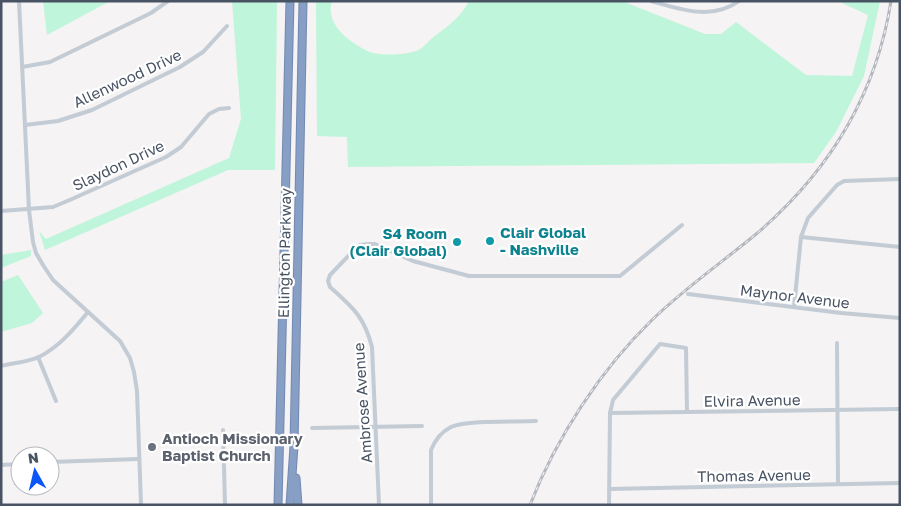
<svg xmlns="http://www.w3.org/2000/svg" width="901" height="506" font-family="'Golos Text',sans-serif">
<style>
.green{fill:#bff5da}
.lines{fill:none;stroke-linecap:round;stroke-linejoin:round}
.motorway-casing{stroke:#7289b1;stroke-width:9}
.minor{stroke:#c3cbd5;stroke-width:4}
.motorway{stroke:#879ec5;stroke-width:7}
.rail-casing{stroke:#b4b7be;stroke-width:3}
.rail{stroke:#fff;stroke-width:1;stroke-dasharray:4;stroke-linecap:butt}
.culture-dot{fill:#0f9aa8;stroke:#fff;stroke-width:2}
.worship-dot{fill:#6b7280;stroke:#fff;stroke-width:2}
.labels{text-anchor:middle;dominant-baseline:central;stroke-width:4.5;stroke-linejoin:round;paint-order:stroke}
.street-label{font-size:15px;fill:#485363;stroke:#fff}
.culture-label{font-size:15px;font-weight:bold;fill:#0d838f;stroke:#fff;text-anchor:start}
.worship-label{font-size:15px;font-weight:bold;fill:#5b616d;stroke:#fff;text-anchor:start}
</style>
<rect width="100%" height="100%" fill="#f5f3f3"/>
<g class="green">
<polygon points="43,1 110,1 47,35"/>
<polygon points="232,1 277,1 275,170 228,170 45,250 39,231 46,239 229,158 241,119"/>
<path d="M316,1H332C324,25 352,44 370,52C380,56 406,55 416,51C422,49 427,43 431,39C446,27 460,19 469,1H622L705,34H721L736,22L806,75L852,76L868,15L842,3V1H880L864,76L836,132L814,163L348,167L347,137L317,136Z"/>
<polygon points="31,250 31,256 1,268 1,255"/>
<polygon points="18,275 43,313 32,323 1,332 1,282"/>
</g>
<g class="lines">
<defs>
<g id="motorway">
<polyline points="296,478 298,505"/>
<polyline points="278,505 290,1"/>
<polyline points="290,505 294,446 303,1"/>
</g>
</defs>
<use href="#motorway" class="motorway-casing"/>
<g class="minor">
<polyline points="19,1 29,210 33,242 36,253 43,265 53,280 120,341 130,358 134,372 137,391 141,505"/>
<path d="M651,1C680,9 712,21 739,1"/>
<polyline points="22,67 50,62 151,13 168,1"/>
<polyline points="25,125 58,121 92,110 180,67 203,52 227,26"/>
<polyline points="1,211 53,207 72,199 166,157 181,147 209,114 219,109 229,108"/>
<polyline points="801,237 900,247"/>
<polyline points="688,294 841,313 900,318"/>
<polyline points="794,307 801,237 808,218 837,185 844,181 900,179"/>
<polyline points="837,343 838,484"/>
<polyline points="38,357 56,401"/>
<path d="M1,366C13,363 28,362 39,357C59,347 74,329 88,312"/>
<polyline points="610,413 613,400 660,344 686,348 687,412"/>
<polyline points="312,428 422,426"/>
<polyline points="223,430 225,505"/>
<polyline points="50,462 139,459"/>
<polyline points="1,465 20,464"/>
<polyline points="609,489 900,483"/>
<path d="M379,505L372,347C364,316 353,308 330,287L328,281L330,275L355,249L360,245L368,244H375L413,261L469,276H620L682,225"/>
<path d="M431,505V450C435,440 441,432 451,427C467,420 516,422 536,421"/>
<polyline points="609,505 610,413 900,409"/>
</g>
<use href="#motorway" class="motorway"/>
<defs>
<path id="rail" d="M530,505C556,438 601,369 653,319C685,288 721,263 755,235C828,173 876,96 891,1"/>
</defs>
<use href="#rail" class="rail-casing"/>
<use href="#rail" class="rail"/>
</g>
<g class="culture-dot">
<circle cx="490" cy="241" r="5"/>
<circle cx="457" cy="242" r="5"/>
</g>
<circle class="worship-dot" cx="152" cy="447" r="5"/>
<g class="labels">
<g class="street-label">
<text transform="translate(127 78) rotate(-25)">Allenwood Drive</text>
<text transform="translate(118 165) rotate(-25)">Slaydon Drive</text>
<text transform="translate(284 253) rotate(-89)">Ellington Parkway</text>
<text transform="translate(795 296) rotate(7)">Maynor Avenue</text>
<text transform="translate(752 400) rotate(-1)">Elvira Avenue</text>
<text transform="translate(362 403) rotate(-94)">Ambrose Avenue</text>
<text transform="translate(754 475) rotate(-1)">Thomas Avenue</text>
</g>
<g class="culture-label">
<text x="500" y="232">Clair Global<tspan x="500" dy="17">- Nashville</tspan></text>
<text x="447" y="233" text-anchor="end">S4 Room<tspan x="447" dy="17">(Clair Global)</tspan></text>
</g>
<g class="worship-label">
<text x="162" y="438">Antioch Missionary<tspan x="162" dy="17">Baptist Church</tspan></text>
</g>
</g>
<rect width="901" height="506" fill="none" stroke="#485363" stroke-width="5"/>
<g transform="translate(35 471) rotate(352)"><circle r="24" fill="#ffffff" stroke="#b6bac1"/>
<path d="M0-4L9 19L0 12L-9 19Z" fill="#0a56f8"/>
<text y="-8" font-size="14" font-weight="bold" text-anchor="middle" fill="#485363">N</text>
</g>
</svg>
